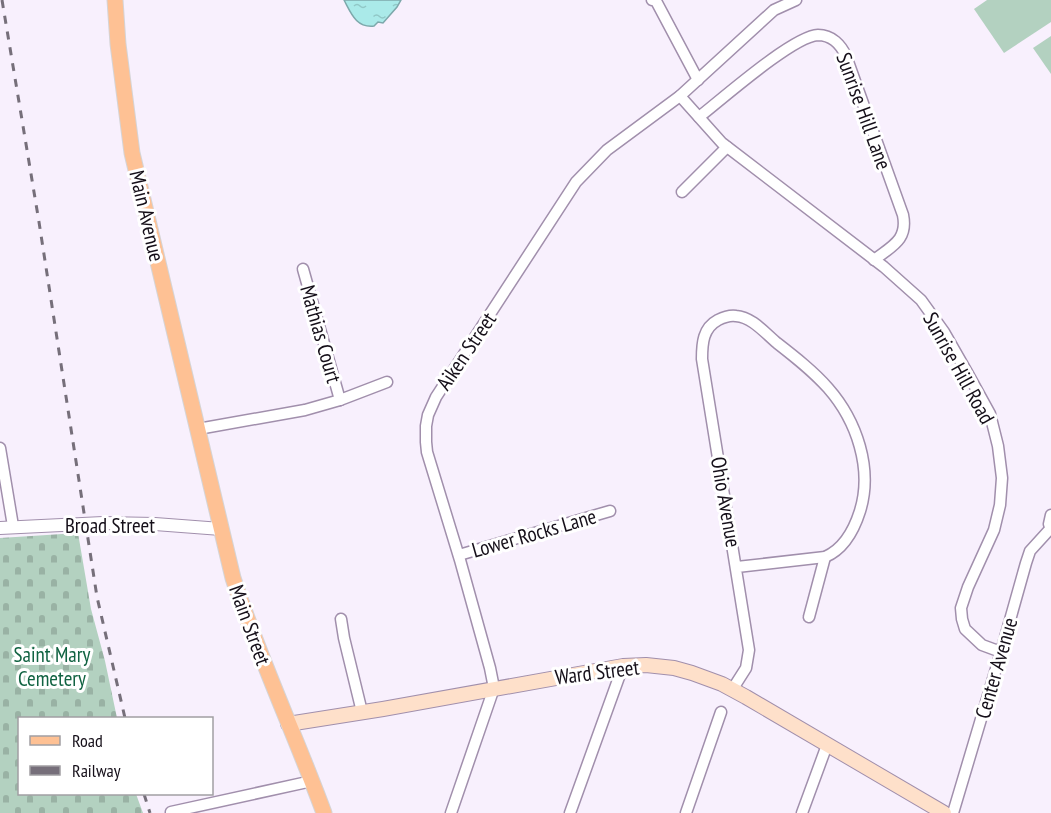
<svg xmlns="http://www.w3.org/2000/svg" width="1051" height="813" font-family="'PT Sans Narrow',sans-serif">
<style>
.green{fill:#b3d1c0}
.cemetery{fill:url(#cemetery-stones)}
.water{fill:url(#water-ripples);stroke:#7da8ab;stroke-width:1.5}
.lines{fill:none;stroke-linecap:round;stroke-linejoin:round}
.minor-casing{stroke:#a18fac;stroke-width:13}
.tertiary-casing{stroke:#a18fac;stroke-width:14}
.secondary-casing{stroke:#a18fac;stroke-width:16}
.primary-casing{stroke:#d5d4d6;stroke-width:17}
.minor{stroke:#fff;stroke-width:10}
.tertiary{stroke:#fff;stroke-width:12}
.secondary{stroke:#fee0ca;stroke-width:14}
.primary{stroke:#fec194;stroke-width:15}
.rail{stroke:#766f7a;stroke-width:3;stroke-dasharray:8 8;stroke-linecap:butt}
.labels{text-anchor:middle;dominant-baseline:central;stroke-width:6;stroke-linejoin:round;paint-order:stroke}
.street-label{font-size:21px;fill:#150f19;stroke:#fff}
.park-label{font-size:21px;fill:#116342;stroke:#fff}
</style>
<defs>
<pattern id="cemetery-stones" width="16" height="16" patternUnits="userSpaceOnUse" patternTransform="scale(1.5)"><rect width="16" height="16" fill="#b3d1c0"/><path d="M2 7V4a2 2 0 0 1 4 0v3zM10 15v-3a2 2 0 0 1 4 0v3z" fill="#99b2a4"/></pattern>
<pattern id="water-ripples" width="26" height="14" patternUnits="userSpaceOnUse" patternTransform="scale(1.5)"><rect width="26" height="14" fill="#aaeae9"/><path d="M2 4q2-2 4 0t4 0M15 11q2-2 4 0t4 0" fill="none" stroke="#91c8c7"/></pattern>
</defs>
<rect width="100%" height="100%" fill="#f8f0fd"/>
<g class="green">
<polygon points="987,0 1051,0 1051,22 1004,53 974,9"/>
<polygon points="1051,36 1051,74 1033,48"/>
</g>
<polygon class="cemetery" points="78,533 91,609 105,661 117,718 20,718 20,794 136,794 143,813 0,813 0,538"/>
<path class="water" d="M344,0H401L397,7L383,23L378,22L374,26C356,28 351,13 344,0Z"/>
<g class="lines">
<defs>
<g id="minor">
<polyline points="652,0 656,1 698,80"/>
<polyline points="680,96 722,143 884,267 921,300 944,332 968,374 990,414 998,446 1002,478 1000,505 994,530 968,587 961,608 962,619 965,629 982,645 1001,652"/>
<path d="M699,117C721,100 793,36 818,35C832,35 841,45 846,56L903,215C908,240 892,246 874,260"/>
<polyline points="682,192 727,147"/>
<polyline points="303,269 340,400"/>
<polyline points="198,429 305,410 340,400 387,382"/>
<polyline points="0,448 13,526"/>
<polyline points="1051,515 1049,524 1051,530"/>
<polyline points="459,555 610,511"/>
<polyline points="809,617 825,557"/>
<polyline points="341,619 344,638 362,712"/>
<path d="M732,690L746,668L749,650L702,359C702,343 703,328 718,320C724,317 729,315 736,316C752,317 765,333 777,343C795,357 813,371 828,388C857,421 873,469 860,511C854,530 844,549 825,557L737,567"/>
<polyline points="171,812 312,781"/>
<polyline points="451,813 494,688 490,668 460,560 427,452 426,442 426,426 428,415 436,397 576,182 607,150 680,96 774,10 796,0"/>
<polyline points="570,813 623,666"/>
<polyline points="686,813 721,712"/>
<polyline points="802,813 827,745"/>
<polyline points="953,813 1001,652 1026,563 1030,551 1050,529"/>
</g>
<polyline id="tertiary" points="0,528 103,523 155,524 221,529"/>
<polyline id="secondary" points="288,724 383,709 623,666 646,665 674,668 692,673 722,684 746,697 944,813"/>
<path id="primary" d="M115,0L118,44L132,153L233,578C259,658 295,734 324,813"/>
</defs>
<use href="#minor" class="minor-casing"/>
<use href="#tertiary" class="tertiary-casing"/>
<use href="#secondary" class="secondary-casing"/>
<use href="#primary" class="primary-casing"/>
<use href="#minor" class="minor"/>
<use href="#tertiary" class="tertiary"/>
<use href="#secondary" class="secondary"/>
<use href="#primary" class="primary"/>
<g class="rail">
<polyline points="2,0 39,222 97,597 125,718"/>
<polyline points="144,794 150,813"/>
</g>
</g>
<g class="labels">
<g class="street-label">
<text transform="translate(864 111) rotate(70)">Sunrise Hill Lane</text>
<text transform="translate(147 216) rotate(77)">Main Avenue</text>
<text transform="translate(321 334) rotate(74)">Mathias Court</text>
<text transform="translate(466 351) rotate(-56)">Aiken Street</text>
<text transform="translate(959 368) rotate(61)">Sunrise Hill Road</text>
<text transform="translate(726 502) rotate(80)">Ohio Avenue</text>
<text x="110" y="525">Broad Street</text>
<text transform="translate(534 533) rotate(-16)">Lower Rocks Lane</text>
<text transform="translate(250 625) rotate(70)">Main Street</text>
<text transform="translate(996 668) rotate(-74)">Center Avenue</text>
<text transform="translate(597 672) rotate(-7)">Ward Street</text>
</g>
<g class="park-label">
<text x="52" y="654">Saint Mary<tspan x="52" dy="24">Cemetery</tspan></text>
</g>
</g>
<rect x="18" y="717" width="195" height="78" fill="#ffffff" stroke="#a19fa3" stroke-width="1.5"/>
<rect x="30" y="736" width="30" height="9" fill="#fec194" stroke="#a19fa3" stroke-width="1.5"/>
<text x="72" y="747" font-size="18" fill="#150f19">Road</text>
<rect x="30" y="766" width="30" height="9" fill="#766f7a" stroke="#a19fa3" stroke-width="1.5"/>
<text x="72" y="777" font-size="18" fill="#150f19">Railway</text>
</svg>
